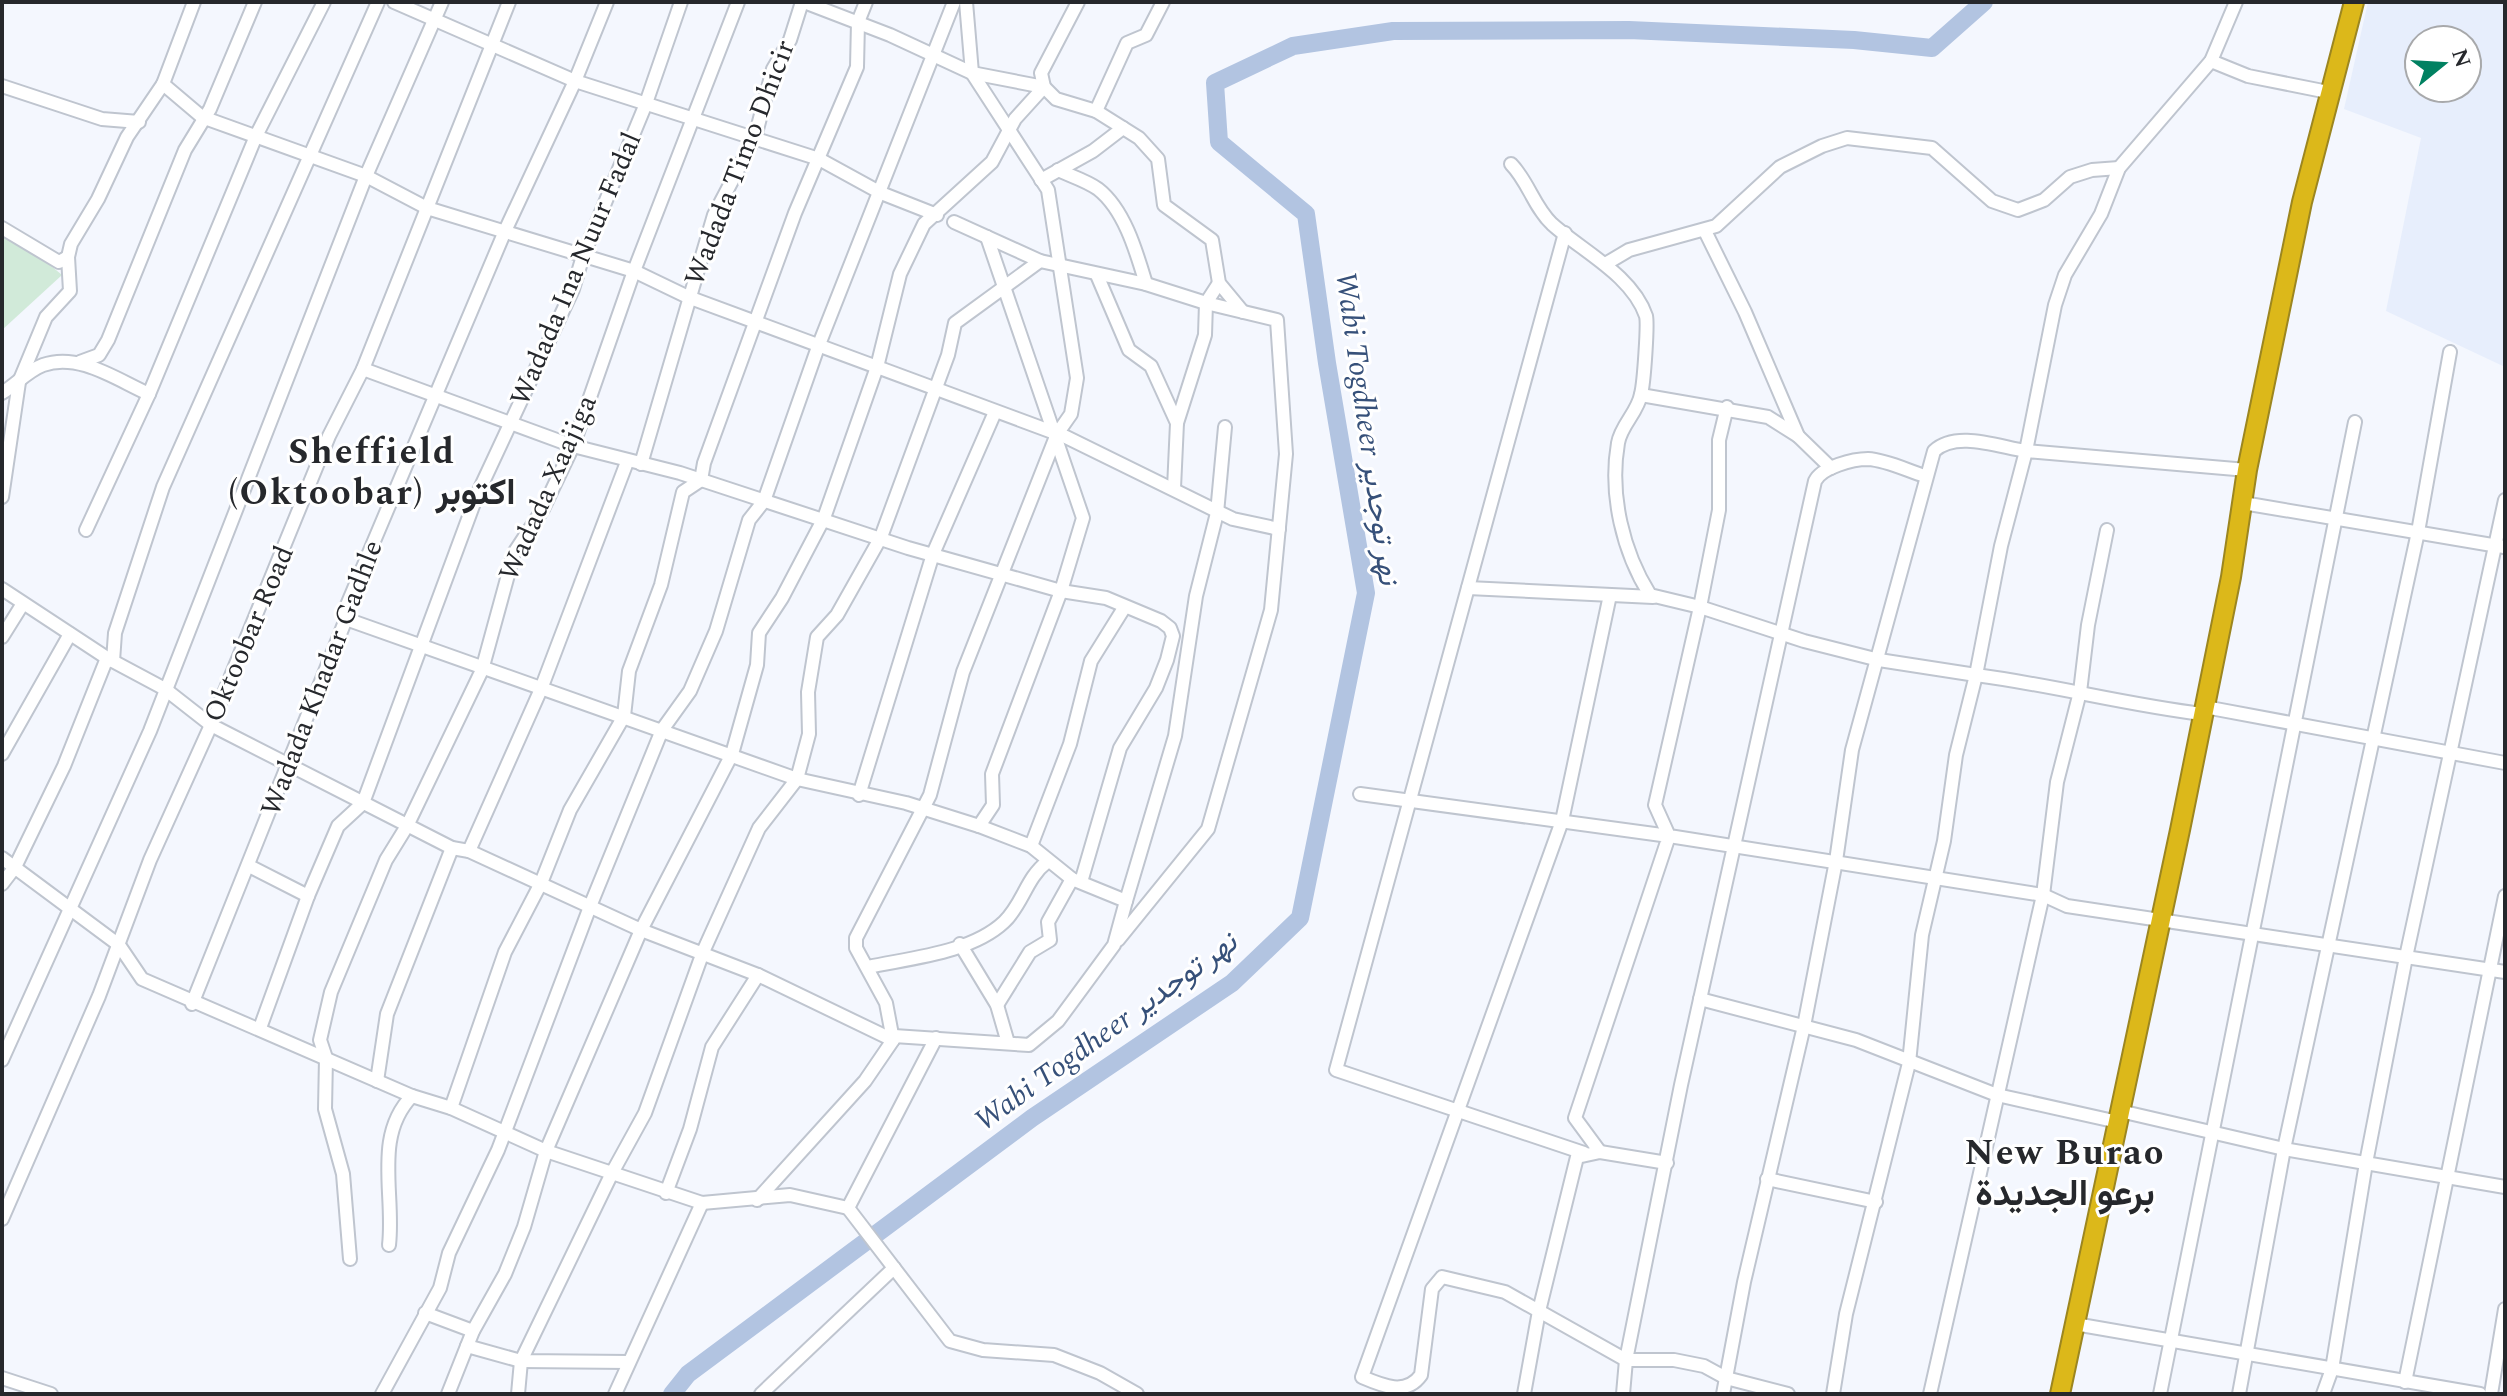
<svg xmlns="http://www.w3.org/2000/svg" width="2507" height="1396" font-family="Spectral,Vazirmatn,serif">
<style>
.built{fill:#e7eefc;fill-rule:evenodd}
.green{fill:#d1ead9}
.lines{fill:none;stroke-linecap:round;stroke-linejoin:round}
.river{stroke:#b2c4e1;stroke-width:18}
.minor-casing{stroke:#bfc5cf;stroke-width:16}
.highway-casing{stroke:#9c8620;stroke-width:22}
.minor{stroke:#fff;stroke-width:12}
.highway{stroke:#dcb81a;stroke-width:18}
.labels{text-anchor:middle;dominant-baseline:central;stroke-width:6;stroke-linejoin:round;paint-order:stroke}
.street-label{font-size:28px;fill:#26282c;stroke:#fff}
.water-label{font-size:30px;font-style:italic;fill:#365079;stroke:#fff}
.district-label{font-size:36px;font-weight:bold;letter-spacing:2px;fill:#26282c;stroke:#fff}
</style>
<rect width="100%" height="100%" fill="#f4f7fe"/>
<path class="built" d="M2368,2H2505V367L2386,311L2421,138L2344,109ZM2419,40H2467V88H2419Z"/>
<polygon class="green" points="2,225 62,275 2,330"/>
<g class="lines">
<polyline class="river" points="672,1394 688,1374 1032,1118 1232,983 1300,918 1366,593 1327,363 1306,214 1219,142 1215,83 1293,46 1393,31 1629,30 1854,40 1932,48 1984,2"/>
<defs>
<g id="minor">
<polyline points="394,2 575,81 819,159 881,193 937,215"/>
<polyline points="804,2 890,35 972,73 1044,87 1056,99 1096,111 1139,138 1158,159 1164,205 1212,240 1219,283 1243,312"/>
<polyline points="2211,61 2248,76 2328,92"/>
<polyline points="163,84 202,117 366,176 427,208 634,271 688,297 1066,437 1233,519 1279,529"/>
<polyline points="2,86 102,119 139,122"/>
<polyline points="1096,111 1127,43 1146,35 1163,2"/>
<path d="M1511,164C1528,181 1534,207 1552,224C1582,251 1632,275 1646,316C1648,324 1644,383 1641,394C1638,412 1621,425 1618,443C1609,495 1623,552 1650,595L1700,607L1655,805L1669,836L2043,895L2067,906L2505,972"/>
<path d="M1058,170C1071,176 1087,181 1098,189C1125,210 1137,254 1146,284"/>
<polyline points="1041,180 1093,151 1123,128"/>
<polyline points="954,222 1040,261 1146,284 1206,303 1277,320 1286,454 1271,610 1208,829 1118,940"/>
<polyline points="2,228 59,262 68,257"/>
<polyline points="1705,231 1745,312 1798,436"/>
<polyline points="1565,233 1336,1070 1584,1153"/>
<polyline points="1607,263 1629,250 1716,226 1780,167 1822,146 1847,138 1932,148 1992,201 2018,210 2044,200 2070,177 2092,170 2119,168"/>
<polyline points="1097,275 1129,350 1151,366 1177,423 1174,488"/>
<polyline points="80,362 99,355 108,340 185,150 210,109 255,2"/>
<polyline points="363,369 573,446 680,473 908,548 1061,591 1106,598 1161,621 1170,628 1173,636 1167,660 1156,688 1120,748 1081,882"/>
<path d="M2,393C15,385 29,370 43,365C79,352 117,380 149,394"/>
<polyline points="1641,395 1768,417 1798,436 1831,468"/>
<polyline points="1727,407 1719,440 1719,510 1700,607 1804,641 1879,660 1976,675 1956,755 1944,841 1922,935 1909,1063 1846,1314 1833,1394"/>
<polyline points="1177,423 1205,335 1206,303 1219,283"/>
<polyline points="641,464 714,215 755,137 773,69 790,40 802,2"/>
<polyline points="2,497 19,382 46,317 70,291 68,257 71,244 98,199 127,137 163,84 194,2"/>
<polyline points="2243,503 2504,547"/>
<polyline points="86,530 149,394 256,136 324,2"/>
<polyline points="1468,588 1653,597"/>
<polyline points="2,589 107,658 165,689 211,725 452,848 469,851 641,930 758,975 893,1040 865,1081 757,1200"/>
<path d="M1610,595L1562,821L1362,1377C1383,1386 1406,1396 1421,1375L1432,1289L1442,1277L1505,1292L1626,1360H1674L1704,1366L1726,1378L1788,1394"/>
<polyline points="346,619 797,779 906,803 979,826 1031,846 1072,879 1126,901 1114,945 1058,1021 1029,1045 894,1036"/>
<polyline points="2,637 22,605"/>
<polyline points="113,661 115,633 163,487 378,2"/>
<polyline points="2205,707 2505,763"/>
<path d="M2203,714C2127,705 2053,685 1976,675L2001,546L2026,451L2247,470"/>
<polyline points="2,754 70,634"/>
<polyline points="1360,794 1669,836 1575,1118 1600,1152"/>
<polyline points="859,795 933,554 995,412"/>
<polyline points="979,826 993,805 992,774 1061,591 1083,518 987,237"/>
<polyline points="1031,846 1070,744 1091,661 1124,608"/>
<polyline points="469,851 541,689 627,462"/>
<polyline points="2,858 119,945 142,979 412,1096 451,1108 546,1151 702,1203 790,1195 848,1208"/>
<polyline points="249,866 308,896"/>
<polyline points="2,884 15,867 64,766 107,658"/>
<polyline points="1126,901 1175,736 1196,596 1217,513 1225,427"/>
<polyline points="960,944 997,1005 1008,1043"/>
<path d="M868,967C910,958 971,953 1004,922C1023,904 1026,878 1047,862"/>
<polyline points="1700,999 1856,1040 1997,1095 2118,1122"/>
<polyline points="192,1004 346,619 347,605 505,231 575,81 607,2"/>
<polyline points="997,1005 1030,952 1050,940 1048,922 1072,879"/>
<polyline points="260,1028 308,896 338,826 363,803 477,495 573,289 583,256 645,106 681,2"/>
<polyline points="893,1040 886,1003 856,948 856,938 930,795 963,672 1057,434 1071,414 1077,378 1048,190 972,73 966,2"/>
<polyline points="2,1060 150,731 366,176 442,2"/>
<polyline points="377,1081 387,1014 452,848"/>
<polyline points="451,1108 505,952 541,883 570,810 624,716 629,671 661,585 683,492 701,480 704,463 795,213 857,67 858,22 866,2"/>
<polyline points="2120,1111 2284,1149 2505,1187"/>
<polyline points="1767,1179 1876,1202"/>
<polyline points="666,1193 690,1129 712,1047 758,975"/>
<polyline points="848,1208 950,1341 983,1350 1054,1355 1100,1373 1137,1394"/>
<polyline points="848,1208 936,1038"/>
<polyline points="2,1219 99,996 150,860 211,725 329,436 363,369 509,2"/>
<path d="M389,1245C395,1194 373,1136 412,1096"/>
<polyline points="350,1259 343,1174 325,1109 326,1058 320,1040 331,992 386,860 407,826 482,670 514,553 543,509 573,446 634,271 738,2"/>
<polyline points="425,1313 473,1331"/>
<polyline points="2075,1324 2480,1394"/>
<polyline points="467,1346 521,1361 629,1362"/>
<polyline points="2,1378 51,1394"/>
<polyline points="2405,1382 2505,896"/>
<polyline points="382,1394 440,1288 449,1253 498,1150 591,904 662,730 690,691 716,631 749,520 764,501 818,347 954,2"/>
<polyline points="448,1394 473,1331 505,1274 524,1227 546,1151 641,930 732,754 757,665 759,633 782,598 824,518 877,367 900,274 924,224 992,162 1015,119 1044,87 1041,73 1078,2"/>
<polyline points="518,1394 521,1361 612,1173 645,1113 703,952 759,828 797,779 809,734 808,692 817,637 837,615 881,537 948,355 955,323 1040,261"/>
<polyline points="615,1394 702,1203"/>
<polyline points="761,1394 894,1268"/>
<polyline points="1524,1394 1539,1311 1577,1157 1600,1152 1667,1163"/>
<path d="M1623,1394L1626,1360L1681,1085L1815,481C1822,467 1853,459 1868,459C1887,460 1908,471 1925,476"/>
<path d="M1723,1394L1744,1282L1804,1026L1836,861L1852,750L1934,451C1956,430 1999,447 2026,451L2055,305L2065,275L2101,214L2119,168L2211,61L2236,2"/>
<polyline points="1930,1394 2043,895 2057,782 2080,692 2088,625 2107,530"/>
<polyline points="2160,1394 2355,422"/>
<polyline points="2239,1394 2284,1149 2418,532 2450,352"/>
<polyline points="2323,1394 2332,1369 2366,1163 2406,957 2505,500"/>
<polyline points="2491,1394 2505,1309"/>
</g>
<polyline id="highway" points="2060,1394 2180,830 2231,577 2247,470 2302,202 2354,2"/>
</defs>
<use href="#minor" class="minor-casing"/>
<use href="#highway" class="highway-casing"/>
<use href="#minor" class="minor"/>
<use href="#highway" class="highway"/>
</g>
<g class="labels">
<g class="street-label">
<text transform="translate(740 163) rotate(-69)">Wadada Timo Dhicir</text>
<text transform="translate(576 269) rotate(-67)">Wadada Ina Nuur Fadal</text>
<text transform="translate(548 488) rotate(-66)">Wadada Xaajiga</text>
<text transform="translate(249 634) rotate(-67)">Oktoobar Road</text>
<text transform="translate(322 678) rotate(-69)">Wadada Khadar Gadhle</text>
</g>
<g class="water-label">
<text transform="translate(1367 428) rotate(82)">Wabi Togdheer نهر توجدير</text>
<text transform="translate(1106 1032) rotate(-36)">Wabi Togdheer نهر توجدير</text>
</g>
<g class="district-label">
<text x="372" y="452">Sheffield<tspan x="372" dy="41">(Oktoobar) اكتوبر</tspan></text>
<text x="2065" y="1153">New Burao<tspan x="2065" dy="41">برعو الجديدة</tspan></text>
</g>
</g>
<rect width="2507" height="1396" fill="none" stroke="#26282c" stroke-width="8"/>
<g transform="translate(2443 64) rotate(72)"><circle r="38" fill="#ffffff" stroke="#a8a9ab" stroke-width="2"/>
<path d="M0-6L14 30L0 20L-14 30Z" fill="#018161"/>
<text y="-12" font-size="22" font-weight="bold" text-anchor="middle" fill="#26282c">N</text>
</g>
</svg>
